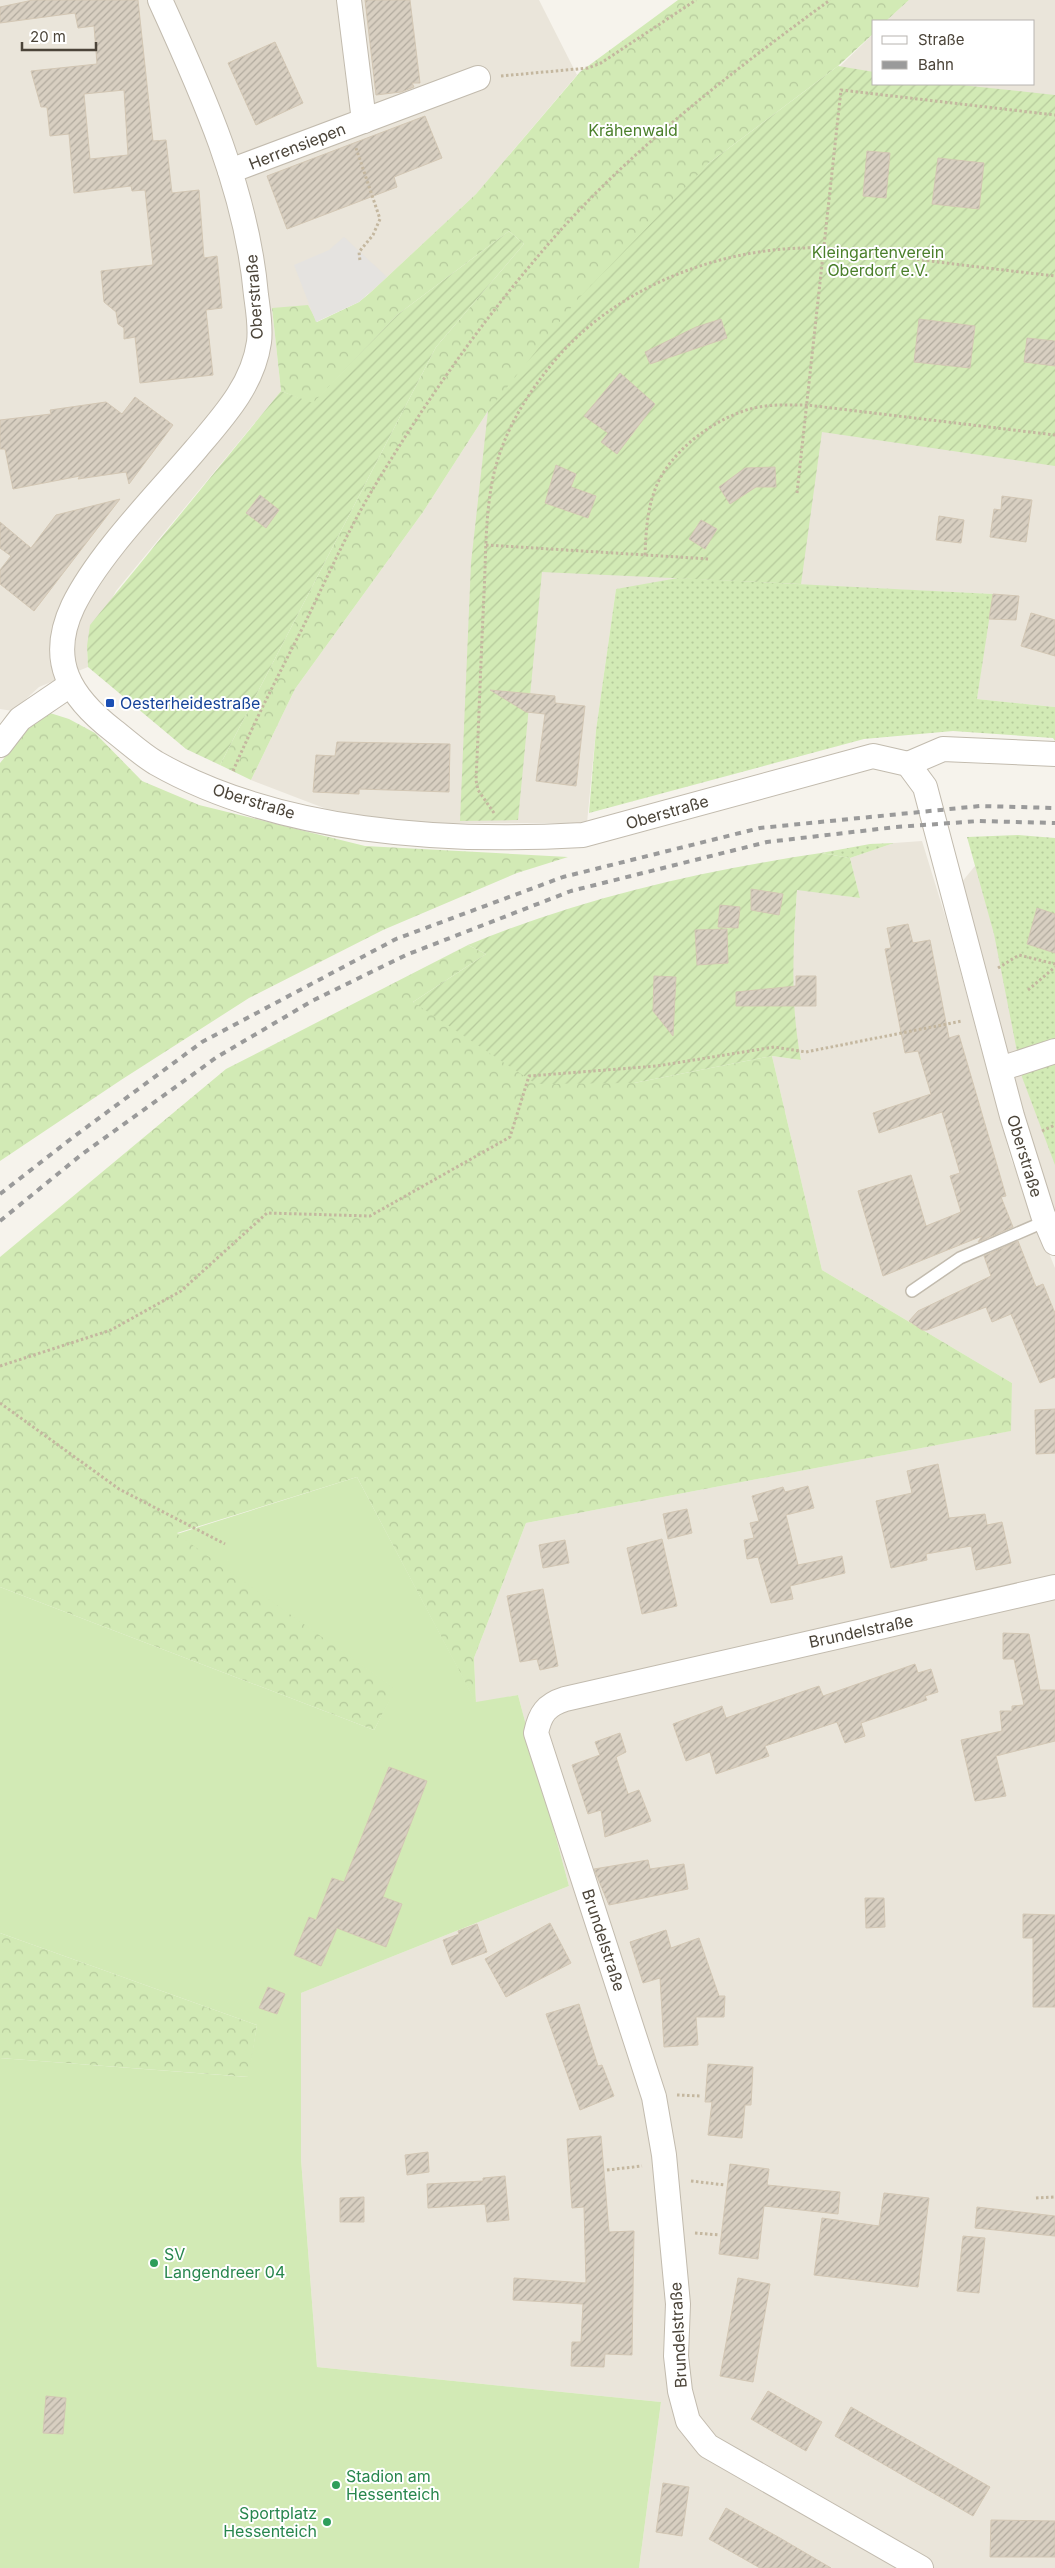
<svg xmlns="http://www.w3.org/2000/svg" width="1055" height="2568" font-family="Inter,sans-serif">
<style>
.residential{fill:#eae5da}
.grass{fill:url(#grass-dots)}
.forest{fill:url(#forest-crowns)}
.garden{fill:url(#garden-furrows)}
.pitch{fill:#d2eab5}
.parking{fill:#e5e3e0}
.building{fill:url(#building-hatch);stroke:#d3c7b4;fill-rule:evenodd}
.lines{fill:none;stroke-linecap:round;stroke-linejoin:round}
.service-casing{stroke:#c2bbae;stroke-width:14}
.minor-casing{stroke:#c2bbae;stroke-width:26}
.path{stroke:#c4b79f;stroke-width:3;stroke-dasharray:2.5 2.5;stroke-linecap:butt}
.service{stroke:#fff;stroke-width:11}
.minor{stroke:#fff;stroke-width:24}
.rail{stroke:#9a9a9a;stroke-width:4;stroke-dasharray:6 6;stroke-linecap:butt}
.transit-dot{fill:#1a4fb4;stroke:#fff;stroke-width:2}
.leisure-dot{fill:#2e9e5b;stroke:#fff;stroke-width:2}
.labels{text-anchor:middle;dominant-baseline:central;stroke-width:4;stroke-linejoin:round;paint-order:stroke}
.park-label{font-size:16px;fill:#4a7f2a;stroke:#fff}
.street-label{font-size:16px;fill:#4b4439;stroke:#fff}
.transit-label{font-size:16px;fill:#164399;stroke:#fff;text-anchor:start}
.leisure-label{font-size:16px;fill:#27864d;stroke:#fff;text-anchor:start}
</style>
<defs>
<pattern id="grass-dots" width="8" height="8" patternUnits="userSpaceOnUse" patternTransform="scale(1.25)"><rect width="8" height="8" fill="#d2eab5"/><path d="M2 2h.1M6 6h.1" fill="none" stroke="#b6ca9c" stroke-width="1.8" stroke-linecap="round"/></pattern>
<pattern id="forest-crowns" width="20" height="18" patternUnits="userSpaceOnUse" patternTransform="scale(1.25)"><rect width="20" height="18" fill="#d2eab5"/><path d="M2 6a3 3 0 1 1 6 0M12 15a3 3 0 1 1 6 0" fill="none" stroke="#b6ca9c"/></pattern>
<pattern id="garden-furrows" width="10" height="10" patternUnits="userSpaceOnUse" patternTransform="scale(1.25)"><rect width="10" height="10" fill="#d2eab5"/><path d="M-1 1l2-2M0 10L10 0M9 11l2-2" fill="none" stroke="#b6ca9c"/></pattern>
<pattern id="building-hatch" width="6" height="6" patternUnits="userSpaceOnUse" patternTransform="scale(1.25)"><rect width="6" height="6" fill="#d8cfc1"/><path d="M-1 1l2-2M0 6l6-6M5 7l2-2" fill="none" stroke="#b1aa9e"/></pattern>
</defs>
<rect width="100%" height="100%" fill="#f6f3ec"/>
<g class="residential">
<polygon points="0,0 539,0 577,75 476,194 371,292 316,322 272,308 281,391 116,591 87,646 88,667 39,687 13,711 0,709"/>
<polygon points="909,0 1055,0 1055,707 977,699 992,594 696,580 616,589 596,730 587,823 363,823 251,780 295,689 423,512 488,411 874,33 874,84 1034,84 1034,21 886,21"/>
<polygon points="922,841 947,922 1011,1159 1055,1268 1055,2568 639,2568 661,2402 317,2367 301,2159 301,1993 569,1886 518,1695 476,1703 474,1658 526,1523 1010,1431 1012,1383 822,1270 772,1056 801,1060 795,1028 792,973 797,889 860,898 850,858 894,843"/>
<polygon points="975,866 1055,879 1055,1213 1043,1184 1020,1101 961,883"/>
</g>
<g class="grass">
<polygon points="678,578 993,594 977,699 1055,707 1055,741 1053,738 953,731 864,739 589,813 596,730 616,589"/>
<polygon points="1018,835 1055,838 1055,1165 1022,1077 994,934 967,837"/>
<polygon points="894,843 850,858 821,853 870,844"/>
</g>
<g class="forest">
<polygon points="678,0 909,0 886,21 874,21 874,33 838,66 709,163 488,411 423,512 295,689 251,780 220,765 436,347 524,244 509,231 397,315 313,404 281,391 272,308 308,305 317,322 359,302 371,292 476,194 580,72"/>
<polygon points="50,713 69,719 95,733 142,781 199,805 365,846 568,857 517,873 383,930 249,998 121,1080 0,1161 0,763 28,729"/>
<polygon points="468,945 486,954 413,1002 634,1083 772,1056 822,1270 1012,1383 1011,1431 526,1523 474,1658 476,1703 357,1477 177,1533 396,1689 374,1730 0,1587 0,1257 226,1069"/>
<polygon points="0,1933 257,2025 249,2077 0,2058"/>
</g>
<g class="garden">
<polygon points="838,66 874,72 874,84 952,84 1055,95 1055,466 822,432 801,584 542,572 518,820 460,821 471,563 488,411 578,299 709,163"/>
<polygon points="509,231 524,244 436,347 220,765 186,749 88,667 87,646 90,625 281,391 313,403 397,315"/>
<path d="M821,853L850,858L860,898L797,890C793,948 790,1003 801,1060L772,1056L634,1083L536,1084L413,1002L486,954L468,945C581,898 701,871 821,853Z"/>
</g>
<polygon class="pitch" points="357,1477 476,1702 518,1695 569,1886 301,1993 301,2159 317,2367 661,2402 639,2568 0,2568 0,2058 248,2077 257,2025 0,1933 0,1587 374,1730 395,1689 177,1534"/>
<polygon class="parking" points="344,237 387,277 359,302 316,322 294,265 329,250"/>
<g class="building">
<path d="M33,0H138L153,141L166,140L172,193L199,190L204,258L217,256L222,308L206,310L213,375L140,383L135,337L124,339V328L118,324L116,312L104,302L101,271L153,265L145,190L132,191L131,186L74,193L69,134L50,136L47,107H41L31,71L97,64L94,26L78,28L75,13L0,23V7ZM124,90L128,155L90,159L84,94Z"/>
<polygon points="365,0 410,0 420,83 412,83 414,87 401,92 376,95"/>
<polygon points="275,42 303,103 256,125 228,63"/>
<polygon points="425,116 442,158 394,177 397,187 287,229 267,176"/>
<polygon points="867,151 890,153 886,198 863,196"/>
<polygon points="938,158 984,163 979,209 932,204"/>
<polygon points="721,319 727,338 650,364 645,352 696,327"/>
<polygon points="919,319 975,326 970,368 914,362"/>
<polygon points="1027,338 1055,341 1055,366 1024,362"/>
<polygon points="620,373 655,404 617,454 601,442 608,433 584,416"/>
<polygon points="135,397 173,425 129,484 126,472 78,479 80,476 13,489 5,449 0,449 0,420 51,414 50,410 106,402 122,414"/>
<polygon points="556,465 576,474 571,487 596,496 588,518 545,503"/>
<polygon points="775,467 776,487 756,487 730,504 719,487 745,468"/>
<polygon points="260,495 279,510 266,528 246,513"/>
<polygon points="1002,496 1032,500 1026,542 990,537 994,509 1001,510"/>
<polygon points="120,499 34,611 0,584 0,570 11,556 0,548 0,522 31,548 56,515"/>
<polygon points="939,516 964,520 961,543 936,540"/>
<polygon points="701,520 717,529 705,549 689,539"/>
<polygon points="993,594 1019,596 1016,620 989,619"/>
<polygon points="1031,613 1055,620 1055,656 1021,646"/>
<polygon points="490,690 555,696 555,703 585,706 576,786 536,781 545,714 526,712"/>
<polygon points="337,742 450,744 449,792 359,789 359,794 313,792 316,755 335,756"/>
<polygon points="751,889 783,894 779,915 751,910"/>
<polygon points="720,905 740,907 738,928 718,927"/>
<polygon points="1037,908 1055,914 1055,953 1027,944"/>
<polygon points="908,924 913,943 930,940 949,1038 959,1035 1006,1196 1001,1197 1013,1227 978,1242 982,1236 883,1276 858,1191 911,1175 926,1226 961,1212 950,1176 960,1173 942,1112 879,1133 873,1113 931,1094 918,1051 905,1053 885,949 891,948 887,928"/>
<polygon points="727,929 728,963 697,965 695,930"/>
<polygon points="654,976 676,977 673,1036 653,1011"/>
<polygon points="796,976 816,976 816,1006 736,1006 736,992 796,986"/>
<polygon points="1018,1241 1036,1287 1043,1284 1055,1313 1055,1377 1040,1383 1011,1314 992,1322 986,1307 927,1330 922,1330 909,1321 918,1311 991,1276 984,1256"/>
<polygon points="1055,1409 1055,1453 1036,1454 1035,1410"/>
<polygon points="938,1464 949,1518 985,1514 987,1525 1002,1522 1011,1563 976,1570 971,1546 926,1554 927,1560 891,1568 876,1501 912,1493 907,1471"/>
<polygon points="808,1486 814,1508 786,1515 798,1565 842,1556 845,1573 790,1586 793,1599 771,1603 758,1557 747,1559 744,1540 754,1538 750,1523 759,1521 752,1496 783,1487 785,1492"/>
<polygon points="687,1509 692,1533 668,1539 663,1514"/>
<polygon points="662,1539 677,1606 642,1614 627,1548"/>
<polygon points="565,1540 569,1563 543,1568 539,1545"/>
<polygon points="543,1589 558,1666 540,1670 537,1659 520,1662 507,1596"/>
<polygon points="1003,1633 1029,1634 1040,1690 1055,1690 1055,1741 996,1756 1006,1796 975,1801 961,1740 1002,1731 1000,1711 1012,1711 1012,1706 1024,1705 1014,1659 1003,1659"/>
<polygon points="915,1664 918,1673 931,1669 938,1692 925,1696 927,1700 861,1723 865,1736 845,1743 837,1722 765,1746 769,1756 716,1774 710,1752 686,1761 673,1724 722,1706 726,1718 819,1686 823,1696"/>
<polygon points="620,1733 626,1752 616,1757 628,1794 639,1790 651,1821 605,1837 601,1810 588,1814 572,1765 600,1755 595,1742"/>
<polygon points="389,1767 427,1781 383,1897 402,1904 386,1947 337,1928 321,1966 294,1955 309,1917 316,1920 332,1878 344,1882"/>
<polygon points="648,1860 650,1869 684,1864 688,1889 609,1905 594,1869"/>
<polygon points="865,1898 884,1898 885,1927 866,1928"/>
<polygon points="1023,1914 1055,1915 1055,2007 1033,2007 1033,1938 1023,1938"/>
<polygon points="550,1923 571,1963 506,1997 485,1959"/>
<polygon points="477,1924 487,1952 452,1965 443,1940 459,1934 458,1931"/>
<polygon points="666,1930 671,1948 699,1938 719,1996 725,1996 724,2017 696,2017 698,2045 664,2047 660,1978 643,1983 630,1942"/>
<polygon points="268,1987 285,1994 277,2014 259,2008"/>
<polygon points="579,2004 598,2066 602,2065 614,2096 580,2110 546,2014"/>
<polygon points="708,2064 753,2067 751,2105 745,2105 742,2138 708,2135 712,2102 705,2102"/>
<polygon points="601,2136 609,2232 634,2231 632,2355 605,2354 604,2367 571,2366 572,2342 581,2342 583,2304 513,2300 514,2278 586,2283 584,2207 572,2208 567,2139"/>
<polygon points="428,2152 429,2172 407,2175 405,2155"/>
<polygon points="730,2164 769,2169 767,2185 840,2192 838,2214 764,2206 758,2259 719,2254"/>
<polygon points="505,2176 509,2220 487,2222 485,2204 428,2208 427,2184 483,2181 483,2178"/>
<polygon points="884,2193 929,2198 918,2287 814,2275 822,2218 879,2226"/>
<polygon points="364,2197 364,2222 340,2222 340,2198"/>
<polygon points="977,2207 1055,2216 1055,2236 975,2228"/>
<polygon points="963,2236 985,2238 979,2293 957,2291"/>
<polygon points="738,2278 770,2284 753,2382 720,2376"/>
<polygon points="768,2391 822,2422 806,2451 751,2419"/>
<polygon points="46,2396 66,2398 63,2434 43,2433"/>
<polygon points="851,2407 990,2487 973,2516 835,2436"/>
<polygon points="663,2483 689,2487 682,2536 656,2532"/>
<polygon points="726,2508 780,2538 831,2568 760,2568 709,2539"/>
<polygon points="991,2520 1055,2521 1055,2557 990,2557"/>
</g>
<g class="lines">
<defs>
<polyline id="service" points="912,1291 960,1258 1046,1221"/>
<g id="minor">
<path d="M160,0C203,94 247,191 256,295C258,310 261,327 259,342C253,385 223,417 196,449C157,495 99,553 73,606C47,661 70,697 114,731C127,741 141,754 156,763C279,833 445,843 583,835L873,756L908,764L925,787L1012,1116L1043,1215L1055,1243"/>
<polyline points="349,0 364,121"/>
<polyline points="230,171 478,78"/>
<polyline points="0,745 20,719 70,685"/>
<polyline points="908,764 943,749 1055,754"/>
<polyline points="1000,1069 1055,1051"/>
<path d="M921,2568L708,2446L688,2421L680,2391L676,2356L678,2304L664,2155L654,2097L536,1733C540,1714 546,1705 565,1699L1055,1587"/>
</g>
</defs>
<use href="#service" class="service-casing"/>
<use href="#minor" class="minor-casing"/>
<g class="path">
<polyline points="501,76 588,68 601,63 696,0"/>
<polyline points="356,148 380,219 373,235 359,252 360,261"/>
<polyline points="797,493 841,90 1055,115"/>
<polyline points="486,545 710,559"/>
<path d="M645,555C646,532 647,509 656,487C671,450 716,417 754,408C771,404 790,405 807,405L1055,435"/>
<path d="M233,771C255,720 280,672 305,623C325,582 344,539 367,499C417,414 475,330 539,255C622,156 726,76 830,0"/>
<path d="M494,813L478,790L476,780C479,718 481,656 484,594C486,555 485,512 494,473C505,427 532,386 563,351C627,282 729,245 823,248C848,249 875,254 900,257C952,264 1003,270 1055,276"/>
<polyline points="998,968 1019,955 1055,964"/>
<polyline points="1028,990 1055,967"/>
<polyline points="1042,1131 1055,1125"/>
<polyline points="0,1366 111,1330 181,1291 267,1213 370,1216 510,1137 529,1076 657,1066 774,1047 806,1052 962,1021"/>
<polyline points="0,1403 119,1489 225,1544"/>
<polyline points="677,2095 701,2096"/>
<polyline points="607,2170 642,2166"/>
<polyline points="691,2181 725,2185"/>
<polyline points="1036,2198 1055,2197"/>
<polyline points="695,2233 720,2235"/>
</g>
<use href="#service" class="service"/>
<use href="#minor" class="minor"/>
<g class="rail">
<polyline points="0,1194 72,1138 202,1042 396,939 563,877 760,828 980,806 1055,808"/>
<polyline points="0,1221 81,1155 217,1057 312,1001 406,955 571,891 767,842 896,827 979,821 1055,823"/>
</g>
</g>
<rect class="transit-dot" x="105" y="698" width="10" height="10" rx="2.5"/>
<g class="leisure-dot">
<circle cx="154" cy="2263" r="5"/>
<circle cx="336" cy="2485" r="5"/>
<circle cx="327" cy="2522" r="5"/>
</g>
<g class="labels">
<g class="park-label">
<text x="633" y="130">Krähenwald</text>
<text x="878" y="252">Kleingartenverein<tspan x="878" dy="18">Oberdorf e.V.</tspan></text>
</g>
<g class="street-label">
<text transform="translate(297 146) rotate(-21)">Herrensiepen</text>
<text transform="translate(254 297) rotate(-94)">Oberstraße</text>
<text transform="translate(254 801) rotate(17)">Oberstraße</text>
<text transform="translate(667 812) rotate(-16)">Oberstraße</text>
<text transform="translate(1025 1156) rotate(73)">Oberstraße</text>
<text transform="translate(861 1631) rotate(-12)">Brundelstraße</text>
<text transform="translate(604 1940) rotate(72)">Brundelstraße</text>
<text transform="translate(678 2335) rotate(-93)">Brundelstraße</text>
</g>
<g class="transit-label">
<text x="120" y="703">Oesterheidestraße</text>
</g>
<g class="leisure-label">
<text x="164" y="2254">SV<tspan x="164" dy="18">Langendreer 04</tspan></text>
<text x="346" y="2476">Stadion am<tspan x="346" dy="18">Hessenteich</tspan></text>
<text x="317" y="2513" text-anchor="end">Sportplatz<tspan x="317" dy="18">Hessenteich</tspan></text>
</g>
</g>
<rect x="872" y="20" width="162" height="65" fill="#ffffff" stroke="#b7b4b0"/>
<rect x="882" y="36" width="25" height="8" fill="#ffffff" stroke="#b7b4b0"/>
<text x="918" y="45" font-size="15" fill="#4b4439">Straße</text>
<rect x="882" y="61" width="25" height="8" fill="#9a9a9a" stroke="#b7b4b0"/>
<text x="918" y="70" font-size="15" fill="#4b4439">Bahn</text>
<path d="M22 42v8h74v-8" fill="none" stroke="#4b4439" stroke-width="2.5"/>
<text x="30" y="42" font-size="15" fill="#4b4439" stroke="#ffffff" stroke-width="4" paint-order="stroke">20 m</text>
</svg>
